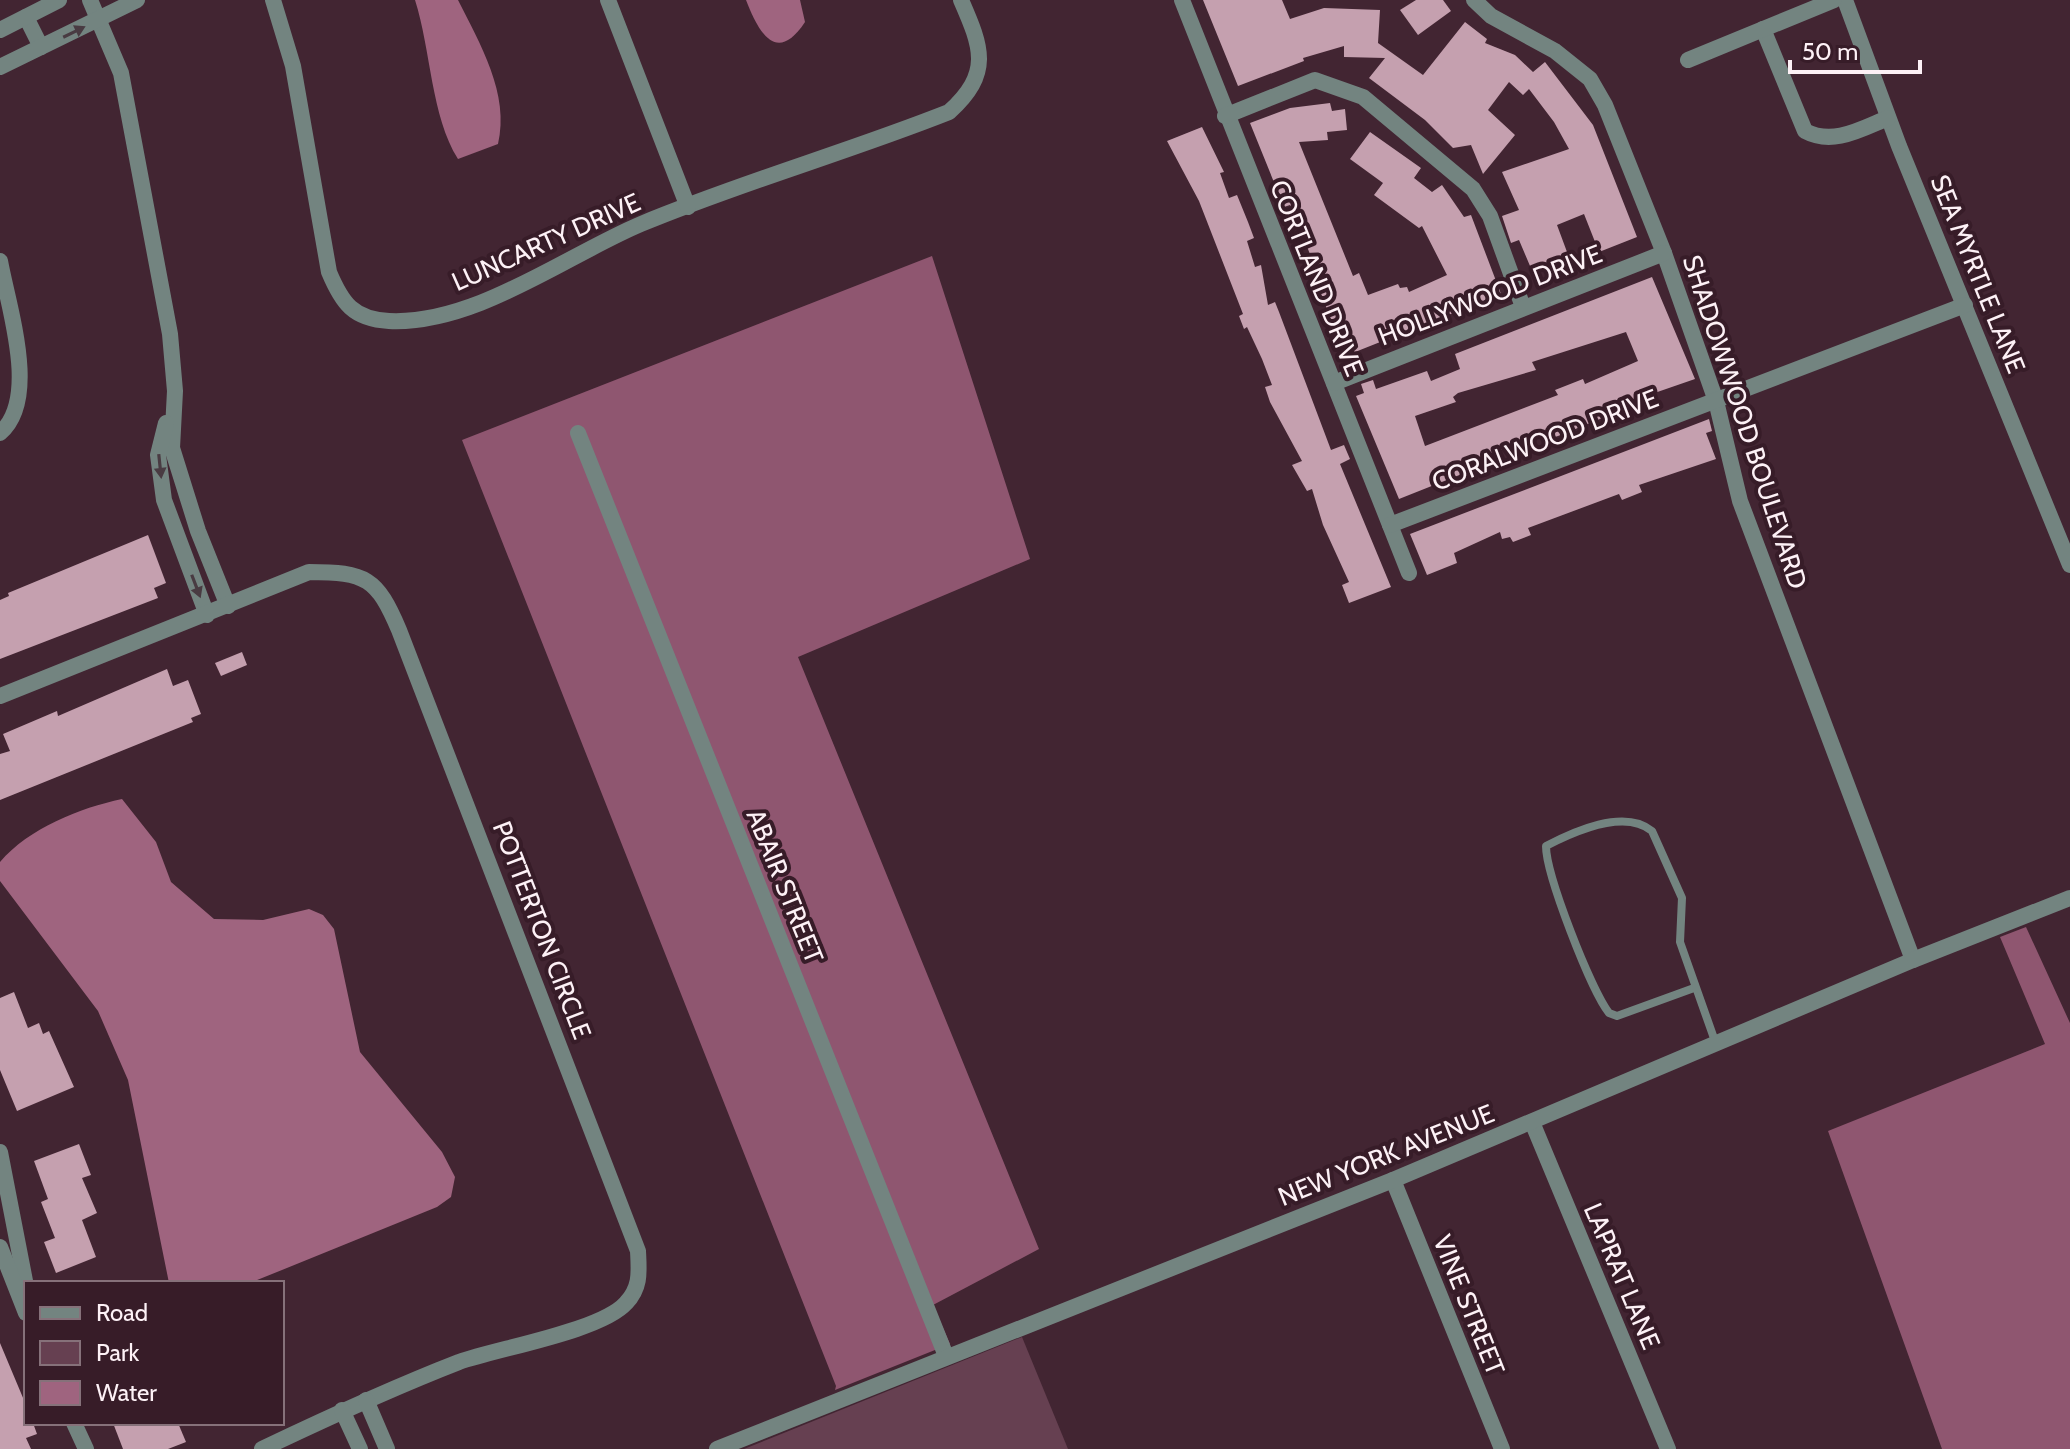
<svg xmlns="http://www.w3.org/2000/svg" width="2070" height="1449" font-family="Cabin,sans-serif">
<style>
.green{fill:#664051}
.forest{fill:#8f5670}
.water{fill:#9f647f}
.building{fill:#c5a0af;fill-rule:evenodd}
.lines{fill:none;stroke-linecap:round;stroke-linejoin:round}
.service{stroke:#738480;stroke-width:8}
.minor{stroke:#738480;stroke-width:16}
.tertiary{stroke:#738480;stroke-width:16}
.oneway{fill:#493b42}
.labels{text-anchor:middle;dominant-baseline:central;stroke-width:8;stroke-linejoin:round;paint-order:stroke}
.street-label{font-size:26px;fill:#fdf1f6;stroke:#371c28}
</style>
<rect width="100%" height="100%" fill="#422532"/>
<polygon class="green" points="1022,1337 1068,1449 744,1449"/>
<g class="forest">
<polygon points="932,256 1030,559 798,657 1039,1249 933,1305 950,1344 835,1390 836,1386 462,440"/>
<polygon points="2026,927 2070,1023 2070,1449 1942,1449 1828,1131 2045,1044 2000,937"/>
</g>
<g class="water">
<path d="M415,0H458C480,44 510,94 498,144L458,159C431,116 431,50 415,0Z"/>
<path d="M746,0H800L805,22C776,66 758,31 746,0Z"/>
<path d="M122,799L156,842L171,882L214,919L263,920L309,909L323,915L334,929L360,1052L442,1152L455,1177L451,1197L437,1207L250,1283H169L128,1080L98,1011L0,881V862C29,828 80,808 122,799Z"/>
</g>
<g class="building">
<polygon points="1203,0 1282,0 1290,19 1324,8 1380,10 1378,43 1423,75 1465,22 1487,39 1485,43 1515,55 1533,72 1545,62 1593,125 1637,237 1599,252 1584,214 1557,225 1570,260 1533,273 1519,240 1511,243 1502,216 1519,210 1502,172 1569,149 1554,122 1529,89 1523,95 1509,82 1488,110 1515,135 1483,174 1471,145 1453,148 1425,120 1369,78 1385,58 1344,57 1344,46 1303,58 1304,61 1238,86"/>
<polygon points="1416,0 1443,0 1451,11 1418,35 1400,10"/>
<polygon points="1330,103 1332,111 1345,109 1347,130 1327,132 1328,140 1299,142 1353,276 1359,273 1368,295 1398,284 1400,288 1407,287 1409,292 1447,275 1422,226 1419,228 1374,195 1383,183 1350,159 1370,132 1421,168 1414,178 1432,192 1442,185 1464,217 1471,215 1501,294 1345,356 1312,270 1315,268 1301,230 1290,205 1284,207 1250,123 1290,108"/>
<polygon points="1202,127 1224,172 1220,173 1229,198 1237,195 1248,222 1254,238 1247,241 1255,267 1261,265 1268,305 1275,302 1279,312 1331,450 1344,445 1350,459 1340,464 1391,587 1349,603 1342,585 1349,582 1323,525 1312,489 1307,491 1292,465 1302,461 1270,402 1265,387 1272,385 1262,359 1247,327 1244,329 1239,316 1243,314 1199,201 1167,141"/>
<path d="M1652,277L1695,379L1640,398L1642,402L1558,436L1548,439L1544,432L1521,442L1525,449L1510,455L1506,448L1478,458L1482,466L1399,499L1356,396L1364,393L1361,384L1373,380L1376,389L1427,371L1431,381L1460,369L1455,354ZM1626,332L1638,361L1585,384L1583,379L1555,390L1558,395L1425,446L1415,416L1456,402L1453,397L1458,393L1536,370L1532,362Z"/>
<polygon points="1709,419 1712,431 1706,433 1716,459 1639,485 1642,492 1622,500 1619,494 1528,528 1531,535 1513,542 1510,537 1502,539 1500,532 1454,553 1457,563 1427,575 1410,534"/>
<polygon points="148,535 166,583 154,588 158,598 0,659 0,600 9,596 8,593"/>
<polygon points="242,652 247,665 221,676 215,663"/>
<polygon points="167,669 173,686 188,680 201,714 191,718 193,722 0,800 0,754 10,751 3,734 57,711 58,716"/>
<polygon points="14,992 28,1028 39,1023 43,1034 49,1031 74,1087 17,1111 0,1070 0,998"/>
<polygon points="79,1144 91,1175 82,1178 97,1213 82,1220 96,1257 56,1273 44,1242 55,1238 41,1202 48,1199 34,1161"/>
<polygon points="0,1343 26,1405 26,1423 33,1423 37,1434 26,1438 31,1449 0,1449"/>
<polygon points="113,1423 178,1423 186,1442 168,1449 123,1449"/>
</g>
<g class="lines">
<path class="service" d="M1694,988L1617,1016L1609,1013C1591,990 1546,875 1546,846C1573,832 1624,808 1652,831L1682,898L1680,942L1716,1044"/>
<g class="minor">
<polyline points="90,0 121,73 170,334 175,391 172,448 198,531 228,606"/>
<path d="M273,0L293,66L329,272C342,303 353,319 389,321C475,325 565,256 641,224C742,182 848,152 949,112C992,73 982,48 961,0"/>
<polyline points="608,0 688,207"/>
<polyline points="1182,0 1409,573"/>
<polyline points="1474,0 1491,16 1555,51 1590,79 1605,105 1664,253 1716,401 1740,501 1913,960"/>
<polyline points="1845,0 1899,146 2070,565"/>
<polyline points="26,17 41,47"/>
<path d="M1763,29L1805,131C1833,146 1861,129 1888,118"/>
<polyline points="0,30 59,0"/>
<polyline points="1688,60 1834,0"/>
<polyline points="0,67 137,0"/>
<polyline points="1225,116 1315,80 1363,97 1473,189 1490,216 1523,307"/>
<path d="M0,261C8,306 40,399 0,433"/>
<polyline points="1334,383 1664,253"/>
<polyline points="166,423 158,455 164,500 207,615"/>
<polyline points="578,433 946,1356"/>
<polyline points="1390,525 1965,305"/>
<path d="M0,696L309,572C366,572 377,578 399,630L638,1251C639,1272 641,1287 626,1303C601,1331 499,1348 459,1362C392,1388 327,1418 262,1449"/>
<polyline points="1532,1122 1668,1449"/>
<polyline points="0,1152 26,1286"/>
<polyline points="1393,1180 1502,1449"/>
<polyline points="0,1247 26,1313"/>
<polyline points="366,1400 387,1449"/>
<polyline points="342,1410 360,1449"/>
<polyline points="74,1423 86,1449"/>
</g>
<polyline class="tertiary" points="717,1449 1393,1180 1913,960 2070,898"/>
</g>
<defs><path id="oneway-solid" d="M-6-.8H1V-3.2L6.5 0L1 3.2V.8H-6Z" transform="scale(2)"/></defs>
<g class="oneway">
<use href="#oneway-solid" transform="translate(74 32) rotate(-26)"/>
<use href="#oneway-solid" transform="translate(160 466) rotate(84)"/>
<use href="#oneway-solid" transform="translate(196 586) rotate(69)"/>
</g>
<g class="labels">
<g class="street-label">
<text transform="translate(546 242) rotate(-24)">LUNCARTY DRIVE</text>
<text transform="translate(1978 274) rotate(68)">SEA MYRTLE LANE</text>
<text transform="translate(1317 278) rotate(68)">CORTLAND DRIVE</text>
<text transform="translate(1490 295) rotate(-21)">HOLLYWOOD DRIVE</text>
<text transform="translate(1745 422) rotate(72)">SHADOWWOOD BOULEVARD</text>
<text transform="translate(1545 440) rotate(-21)">CORALWOOD DRIVE</text>
<text transform="translate(785 886) rotate(68)">ABAIR STREET</text>
<text transform="translate(542 930) rotate(69)">POTTERTON CIRCLE</text>
<text transform="translate(1386 1155) rotate(-22)">NEW YORK AVENUE</text>
<text transform="translate(1622 1276) rotate(67)">LAPRAT LANE</text>
<text transform="translate(1469 1305) rotate(68)">VINE STREET</text>
</g>
</g>
<rect x="24" y="1281" width="260" height="144" fill="#371c28" stroke="#86717a" stroke-width="2"/>
<rect x="40" y="1307" width="40" height="12" fill="#738480" stroke="#86717a" stroke-width="2"/>
<text x="96" y="1321" font-size="24" fill="#fdf1f6">Road</text>
<rect x="40" y="1341" width="40" height="24" fill="#664051" stroke="#86717a" stroke-width="2"/>
<text x="96" y="1361" font-size="24" fill="#fdf1f6">Park</text>
<rect x="40" y="1381" width="40" height="24" fill="#9f647f" stroke="#86717a" stroke-width="2"/>
<text x="96" y="1401" font-size="24" fill="#fdf1f6">Water</text>
<path d="M1790 60v12h130v-12" fill="none" stroke="#fdf1f6" stroke-width="4"/>
<text x="1802" y="60" font-size="24" fill="#fdf1f6" stroke="#371c28" stroke-width="6" paint-order="stroke">50 m</text>
</svg>
